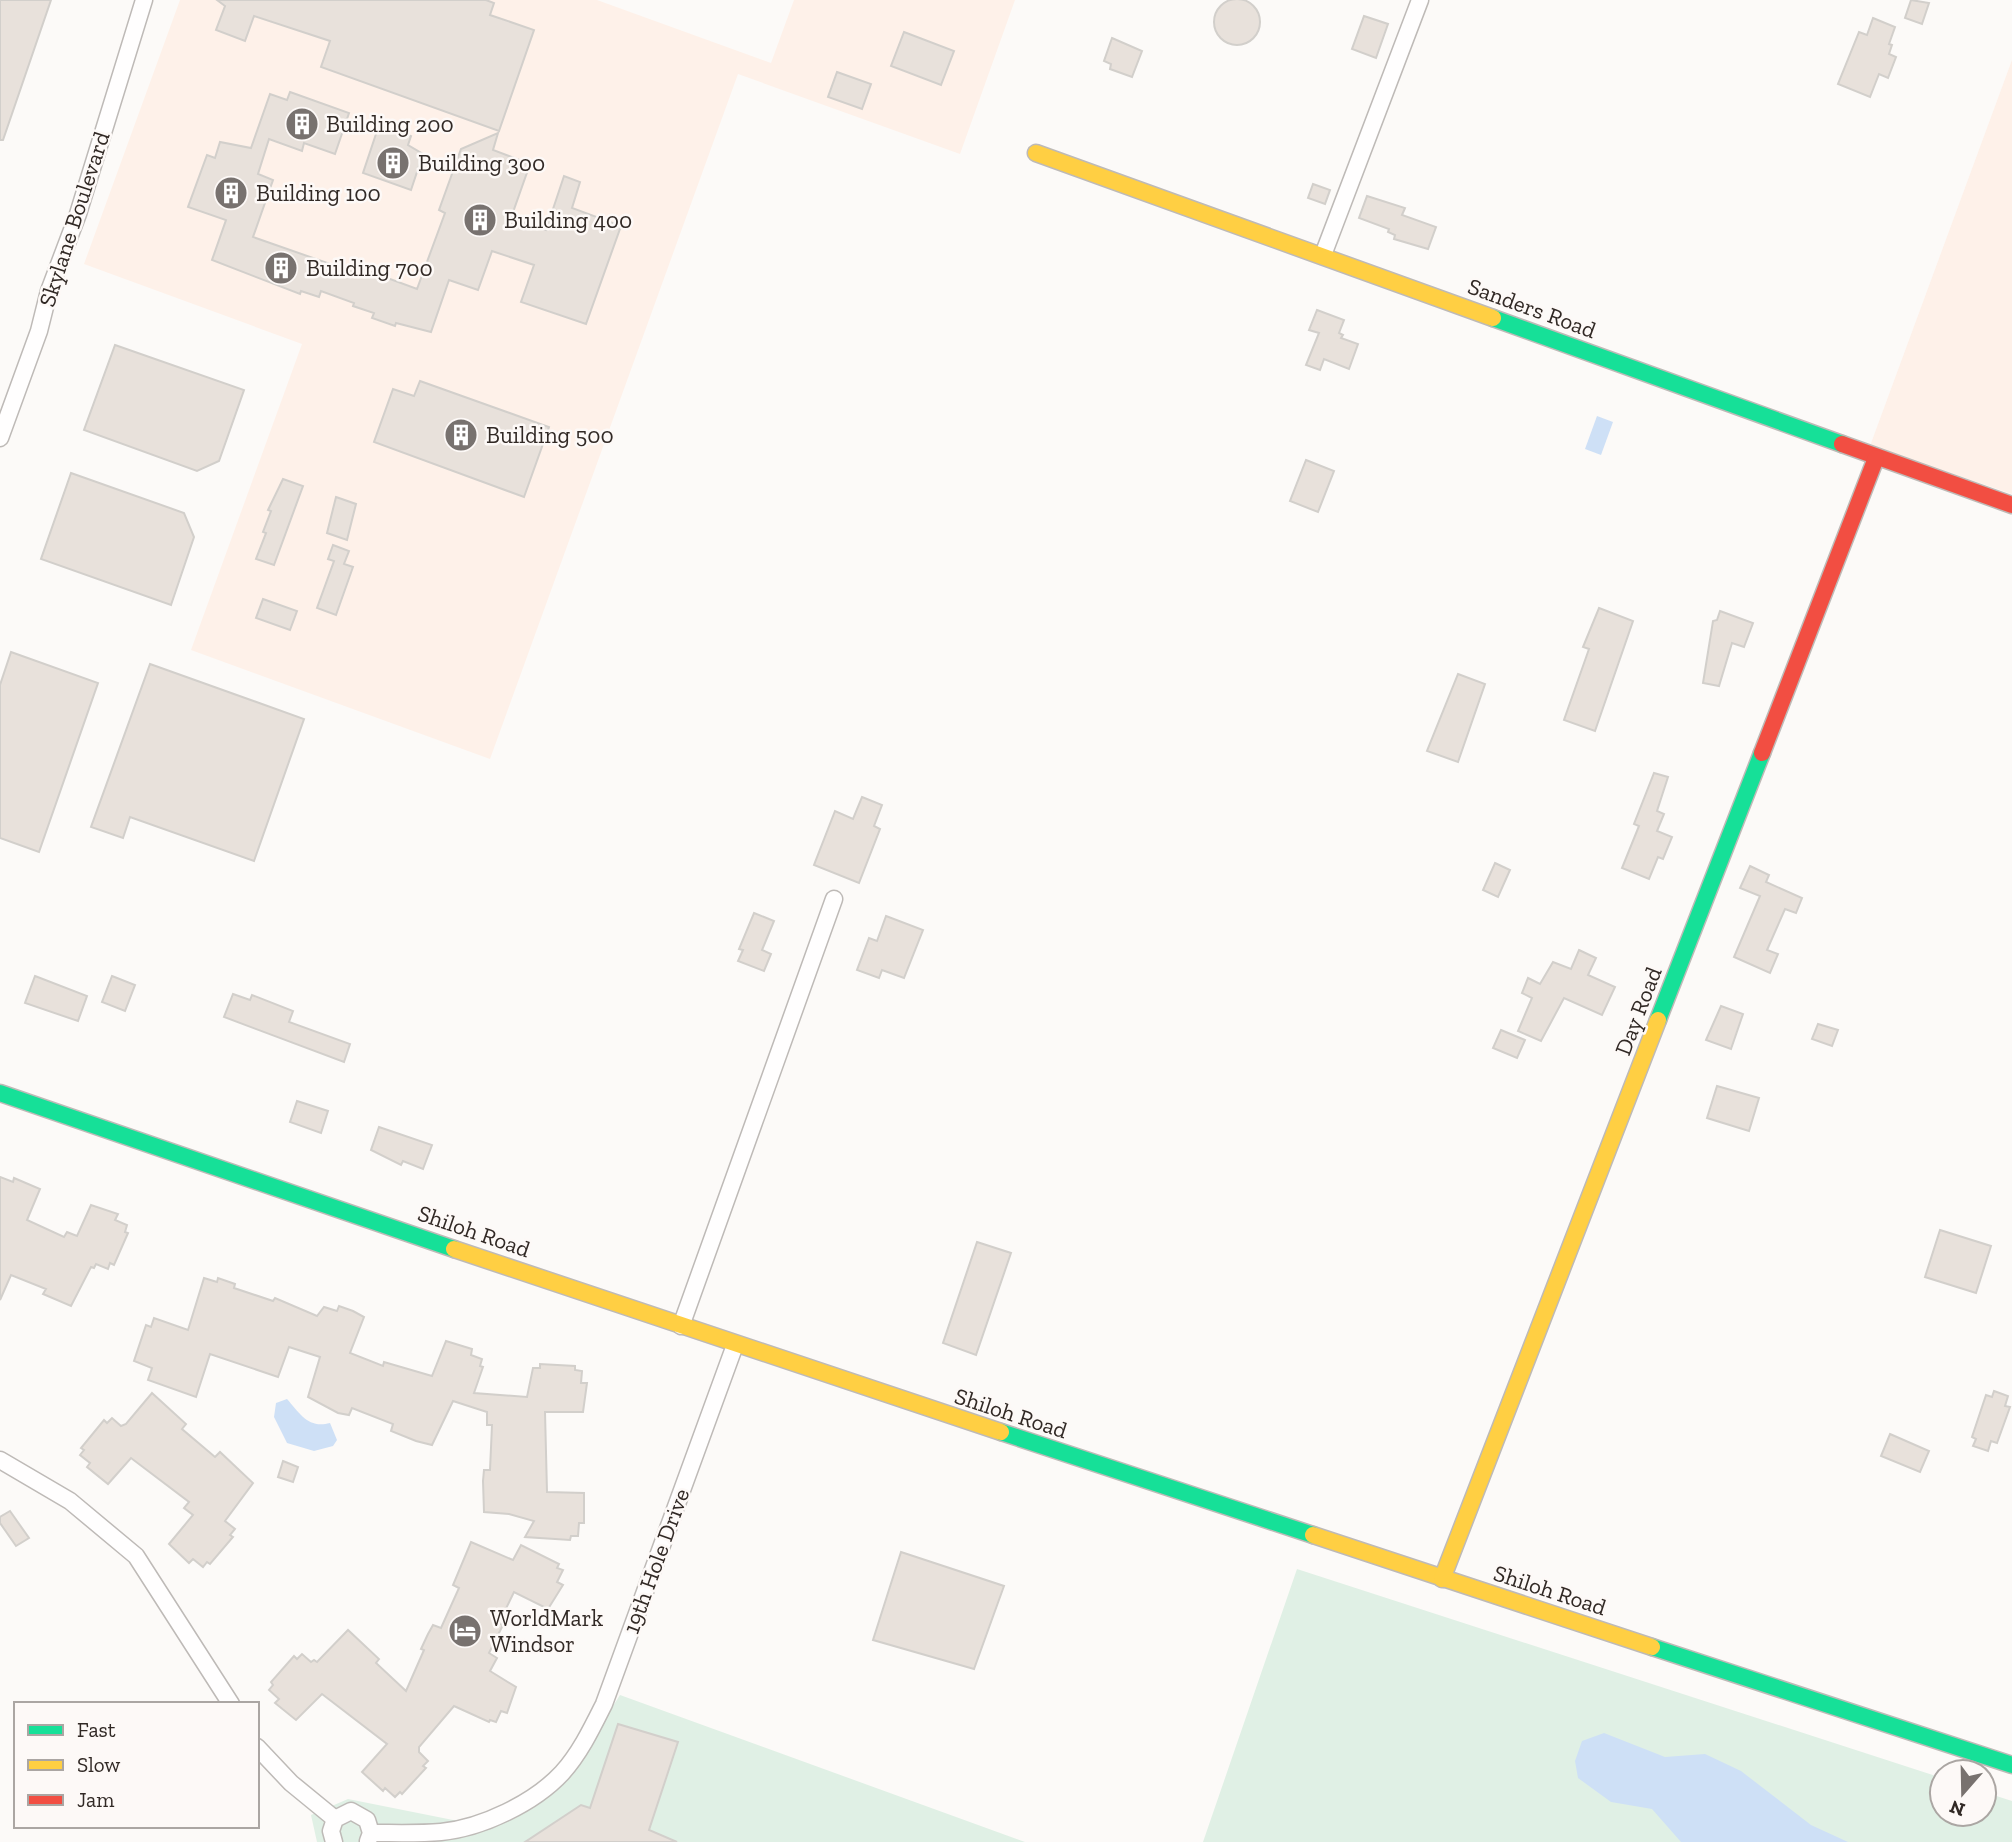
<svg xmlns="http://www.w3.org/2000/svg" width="2012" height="1842" font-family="'Zilla Slab',serif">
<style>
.built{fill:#fef1e9}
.green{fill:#e0f0e5}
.water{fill:#cee0f6}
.building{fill:#e8e1db;stroke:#d2cfcb;stroke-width:2}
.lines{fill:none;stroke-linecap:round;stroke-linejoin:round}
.street-casing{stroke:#bebab7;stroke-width:19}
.fast-casing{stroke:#bebab7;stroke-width:19}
.slow-casing{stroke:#bebab7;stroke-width:19}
.jam-casing{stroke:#bebab7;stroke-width:19}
.street{stroke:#fffefe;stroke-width:16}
.fast{stroke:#16e098;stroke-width:16}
.slow{stroke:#ffcf43;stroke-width:16}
.jam{stroke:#f24e42;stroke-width:16}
.labels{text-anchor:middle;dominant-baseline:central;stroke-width:5;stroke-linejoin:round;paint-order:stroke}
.poi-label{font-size:23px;fill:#312925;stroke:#fdf9f7;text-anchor:start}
.street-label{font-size:23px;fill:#312925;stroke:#fdf9f7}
</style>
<rect width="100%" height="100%" fill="#fcfaf8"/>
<g class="built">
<polygon points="180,0 597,0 771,63 794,0 1015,0 960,154 738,74 490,759 191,650 302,344 84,264"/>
<polygon points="2012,60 2012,494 1870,446"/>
</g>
<g class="green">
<polygon points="1297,1569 1942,1778 1942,1814 1984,1814 1984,1792 2012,1801 2012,1842 1203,1842"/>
<polygon points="620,1695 1025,1842 317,1842 311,1815 348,1799 493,1828 567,1778"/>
</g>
<g class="water">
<polygon points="1597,416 1613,422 1601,455 1585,449"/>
<path d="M287,1399C300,1414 309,1429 330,1423L337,1440L333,1446L314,1451L287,1443L274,1417L276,1403Z"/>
<polygon points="1604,1733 1665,1757 1705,1754 1741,1771 1811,1825 1848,1842 1681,1842 1652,1809 1611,1802 1578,1778 1575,1761 1582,1741"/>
</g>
<g class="building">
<circle cx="1237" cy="22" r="23"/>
<polygon points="0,0 51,0 3,140 0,140"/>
<polygon points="217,0 486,0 494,3 490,15 534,30 499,131 321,67 330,41 254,16 245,41 216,30 225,6"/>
<polygon points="1911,0 1929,3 1922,24 1905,18"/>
<polygon points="1364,16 1388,24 1376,58 1352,49"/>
<polygon points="1873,18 1895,27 1889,44 1892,45 1889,54 1896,57 1888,78 1879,74 1870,97 1838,84 1859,32 1867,35"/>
<polygon points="904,32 954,51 941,85 891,66"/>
<polygon points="1112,38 1142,51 1132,77 1110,69 1111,64 1104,61"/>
<polygon points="837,72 871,84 862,109 828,97"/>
<polygon points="290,92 349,113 335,154 304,143 302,151 269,139 258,174 273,180 253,237 353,272 355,266 417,289 445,213 439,210 461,149 498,133 493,150 530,164 511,218 546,230 564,176 580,182 572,208 621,226 586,324 521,302 534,265 492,251 478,290 449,280 431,332 396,323 395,326 372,318 374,313 353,306 354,303 321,291 319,297 301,291 300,294 212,260 226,220 188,207 207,155 215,158 220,142 251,148 270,94 287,100"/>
<polygon points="379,125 411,136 408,145 423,154 411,190 363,173"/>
<polygon points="1313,184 1330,190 1325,204 1308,198"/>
<polygon points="1367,196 1405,208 1402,215 1436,227 1428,249 1394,239 1395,235 1388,232 1389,229 1359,218"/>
<polygon points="1317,310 1344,320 1339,333 1343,335 1341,338 1358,344 1349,369 1324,359 1320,370 1306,365 1319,333 1309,330"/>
<polygon points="115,345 244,390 219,461 197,471 84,430"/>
<polygon points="420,381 549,427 524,497 374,442 393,389 414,396"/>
<polygon points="1306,460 1334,471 1318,512 1290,501"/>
<polygon points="71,473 184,513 194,537 171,605 41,559"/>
<polygon points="283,479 303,486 274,565 256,559 266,533 263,532 271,511 268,510"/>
<polygon points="336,497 356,504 347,540 327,533"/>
<polygon points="333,545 349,551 344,564 353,567 336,615 317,608 334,561 328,559"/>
<polygon points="263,599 297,611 290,630 256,618"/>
<polygon points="1599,608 1633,621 1595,731 1564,720 1589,649 1583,647"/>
<polygon points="1720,611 1753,623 1744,647 1732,643 1719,686 1703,683 1713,621 1717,620"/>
<polygon points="11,652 98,683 39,852 0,838 0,685"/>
<polygon points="150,664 304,719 254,861 130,817 123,838 91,827"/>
<polygon points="1458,674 1485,684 1458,762 1427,751"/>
<polygon points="1654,773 1668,777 1657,811 1664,814 1657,831 1672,837 1663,859 1658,857 1649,879 1622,868 1639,826 1634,824"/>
<polygon points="862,797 882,805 874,826 880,829 859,883 814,865 835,811 853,819"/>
<polygon points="1495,863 1510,870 1498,897 1483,890"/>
<polygon points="1750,866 1769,875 1766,882 1802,898 1796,913 1785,909 1767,950 1778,954 1770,973 1734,957 1760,896 1740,888"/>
<polygon points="754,913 774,921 762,950 771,954 764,971 738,961 743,950 739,949"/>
<polygon points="886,916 923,930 904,978 882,970 879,978 857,970 869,938 877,941"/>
<polygon points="1579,950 1596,958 1588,975 1615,987 1602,1015 1564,998 1541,1041 1518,1031 1532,998 1522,993 1528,978 1540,984 1553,962 1571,969"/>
<polygon points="35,976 87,996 78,1021 25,1003"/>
<polygon points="112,976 135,985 125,1011 102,1002"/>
<polygon points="233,994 250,1000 252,995 293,1011 289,1022 350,1044 344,1062 224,1017"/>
<polygon points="1721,1006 1743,1014 1731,1049 1706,1040"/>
<polygon points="1818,1024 1838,1030 1832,1046 1812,1039"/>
<polygon points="1501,1030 1525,1040 1517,1058 1493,1048"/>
<polygon points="1717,1086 1759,1098 1749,1131 1707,1118"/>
<polygon points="297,1101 328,1111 321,1133 290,1122"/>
<polygon points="379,1127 432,1145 423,1169 403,1161 401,1165 371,1150"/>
<polygon points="0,1177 13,1182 14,1178 40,1189 27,1220 64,1237 67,1232 77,1236 91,1205 118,1214 115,1220 127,1225 125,1232 128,1233 114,1265 110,1263 108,1269 96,1264 94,1268 91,1267 71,1306 43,1294 46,1289 11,1275 0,1300"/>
<polygon points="1940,1230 1991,1246 1976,1293 1925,1277"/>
<polygon points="977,1242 1011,1253 976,1355 943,1343"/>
<polygon points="204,1278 217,1282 218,1278 235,1284 234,1288 273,1301 275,1298 317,1316 324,1307 337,1311 339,1306 353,1311 364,1317 350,1353 383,1366 384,1362 432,1376 446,1341 472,1349 471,1355 482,1359 480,1366 483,1367 474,1393 527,1397 533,1368 540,1368 540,1364 575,1366 575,1370 582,1371 581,1383 587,1383 583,1412 545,1412 547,1492 584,1493 584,1523 579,1523 578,1536 571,1536 570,1540 525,1537 534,1521 509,1514 484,1512 483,1481 484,1470 490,1470 492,1425 487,1425 487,1412 453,1401 432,1445 416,1441 391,1431 393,1424 352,1408 349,1415 338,1413 308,1397 320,1357 289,1347 278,1377 210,1354 196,1397 148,1380 152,1368 134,1361 146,1325 151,1327 154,1318 188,1330"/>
<polygon points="1994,1391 2008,1396 2005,1406 2010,1407 1997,1443 1991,1441 1988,1451 1973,1446 1976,1439 1972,1437 1986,1395 1992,1397"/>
<polygon points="152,1393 186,1424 182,1429 215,1457 220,1452 253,1483 225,1521 235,1529 230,1535 233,1537 210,1564 207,1562 203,1567 193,1559 189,1563 169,1544 193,1515 184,1508 189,1502 131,1458 108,1484 87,1467 90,1463 80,1455 84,1450 81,1448 104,1420 107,1423 112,1418 121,1426 126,1424"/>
<polygon points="1890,1434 1929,1451 1920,1472 1881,1456"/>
<polygon points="283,1461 298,1467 293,1482 278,1477"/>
<polygon points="10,1511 29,1538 16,1546 0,1523 0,1517"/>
<polygon points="471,1542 513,1560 521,1545 559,1564 557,1568 563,1570 557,1582 563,1585 548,1609 514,1592 499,1623 503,1625 489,1653 497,1658 490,1671 516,1687 507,1713 501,1711 496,1722 490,1720 489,1722 454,1706 419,1747 419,1752 428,1761 423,1766 426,1768 402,1794 400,1792 395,1797 385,1788 383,1791 362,1772 387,1744 322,1694 296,1720 275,1703 279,1699 269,1690 273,1685 271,1682 294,1656 297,1659 302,1654 311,1662 314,1660 317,1662 348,1630 379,1659 376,1663 406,1691 424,1650 421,1649 428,1634 433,1625 441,1628 459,1588 453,1585"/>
<polygon points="901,1552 1004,1586 974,1669 873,1640"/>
<polygon points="618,1724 678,1742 649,1830 677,1842 525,1842 581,1805 590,1808"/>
</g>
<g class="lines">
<defs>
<g id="street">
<polyline points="1323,255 1420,0"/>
<polyline points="0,438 39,331 49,291 78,214 144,0"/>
<polyline points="681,1326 834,899"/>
<polyline points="0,1460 70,1501 136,1556 231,1704"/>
<polyline points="257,1747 291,1783 335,1819"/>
<path d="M371,1833C394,1833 418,1834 441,1832C482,1828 534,1803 562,1773C580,1753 592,1728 604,1704L735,1345"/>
<polyline points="334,1842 331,1831 335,1819 351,1811 367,1820 371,1833 368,1841"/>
</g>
<g id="fast">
<polyline points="1493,318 1842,444"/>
<polyline points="1658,1020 1762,753"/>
<polyline points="0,1093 454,1249"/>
<polyline points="1001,1432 1313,1535"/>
<polyline points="1652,1647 2012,1765"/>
</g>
<g id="slow">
<polyline points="1036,153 1493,318"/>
<polyline points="454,1249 1001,1432"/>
<polyline points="1313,1535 1652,1647"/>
<polyline points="1442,1579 1658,1020"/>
</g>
<g id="jam">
<polyline points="1842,444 2012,505"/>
<polyline points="1762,753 1876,458"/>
</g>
</defs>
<use href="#street" class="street-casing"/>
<use href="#fast" class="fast-casing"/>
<use href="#slow" class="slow-casing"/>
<use href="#jam" class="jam-casing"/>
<use href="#street" class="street"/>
<use href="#fast" class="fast"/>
<use href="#slow" class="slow"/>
<use href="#jam" class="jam"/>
</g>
<defs>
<symbol id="building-disc" viewBox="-11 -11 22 22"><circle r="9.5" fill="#78726f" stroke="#fdf9f7"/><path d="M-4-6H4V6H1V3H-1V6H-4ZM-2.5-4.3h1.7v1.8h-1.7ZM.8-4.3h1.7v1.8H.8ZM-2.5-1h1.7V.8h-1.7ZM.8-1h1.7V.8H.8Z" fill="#fff"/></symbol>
<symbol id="hotel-disc" viewBox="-11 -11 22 22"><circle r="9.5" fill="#78726f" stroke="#fdf9f7"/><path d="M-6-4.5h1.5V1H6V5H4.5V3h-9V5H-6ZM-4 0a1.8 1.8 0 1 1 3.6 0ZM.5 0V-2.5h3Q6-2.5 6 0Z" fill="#fff"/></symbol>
</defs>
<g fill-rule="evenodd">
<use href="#building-disc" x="283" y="105" width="38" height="38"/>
<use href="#building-disc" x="374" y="144" width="38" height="38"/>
<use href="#building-disc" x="212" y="174" width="38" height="38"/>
<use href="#building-disc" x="461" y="201" width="38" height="38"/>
<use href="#building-disc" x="262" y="249" width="38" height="38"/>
<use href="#building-disc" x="442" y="416" width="38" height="38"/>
<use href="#hotel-disc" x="446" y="1612" width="38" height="38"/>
</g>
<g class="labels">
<g class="poi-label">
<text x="326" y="124">Building 200</text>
<text x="418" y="163">Building 300</text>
<text x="256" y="193">Building 100</text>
<text x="504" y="220">Building 400</text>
<text x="306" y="268">Building 700</text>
<text x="486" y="435">Building 500</text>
<text x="490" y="1618">WorldMark<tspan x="490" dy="26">Windsor</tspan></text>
</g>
<g class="street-label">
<text transform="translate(74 219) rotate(-72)">Skylane Boulevard</text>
<text transform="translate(1532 308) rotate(20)">Sanders Road</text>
<text transform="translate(1638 1011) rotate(-69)">Day Road</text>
<text transform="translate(474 1231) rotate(19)">Shiloh Road</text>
<text transform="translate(1011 1413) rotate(18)">Shiloh Road</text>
<text transform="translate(656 1561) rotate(-70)">19th Hole Drive</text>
<text transform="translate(1550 1590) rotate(18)">Shiloh Road</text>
</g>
</g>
<rect x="14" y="1702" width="245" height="126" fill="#fdf9f7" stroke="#aba6a3" stroke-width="2"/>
<rect x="28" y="1725" width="35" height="10" fill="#16e098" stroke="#aba6a3" stroke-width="2"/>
<text x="77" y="1737" font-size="21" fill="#312925">Fast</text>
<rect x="28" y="1760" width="35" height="10" fill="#ffcf43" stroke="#aba6a3" stroke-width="2"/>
<text x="77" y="1772" font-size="21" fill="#312925">Slow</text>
<rect x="28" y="1795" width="35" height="10" fill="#f24e42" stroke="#aba6a3" stroke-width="2"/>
<text x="77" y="1807" font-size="21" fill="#312925">Jam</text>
<g transform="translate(1963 1793) rotate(200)"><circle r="33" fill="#fdf9f7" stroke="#aba6a3" stroke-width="2"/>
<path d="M0-5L12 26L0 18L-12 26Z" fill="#78726f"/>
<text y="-10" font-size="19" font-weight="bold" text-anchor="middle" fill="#312925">N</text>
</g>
</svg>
